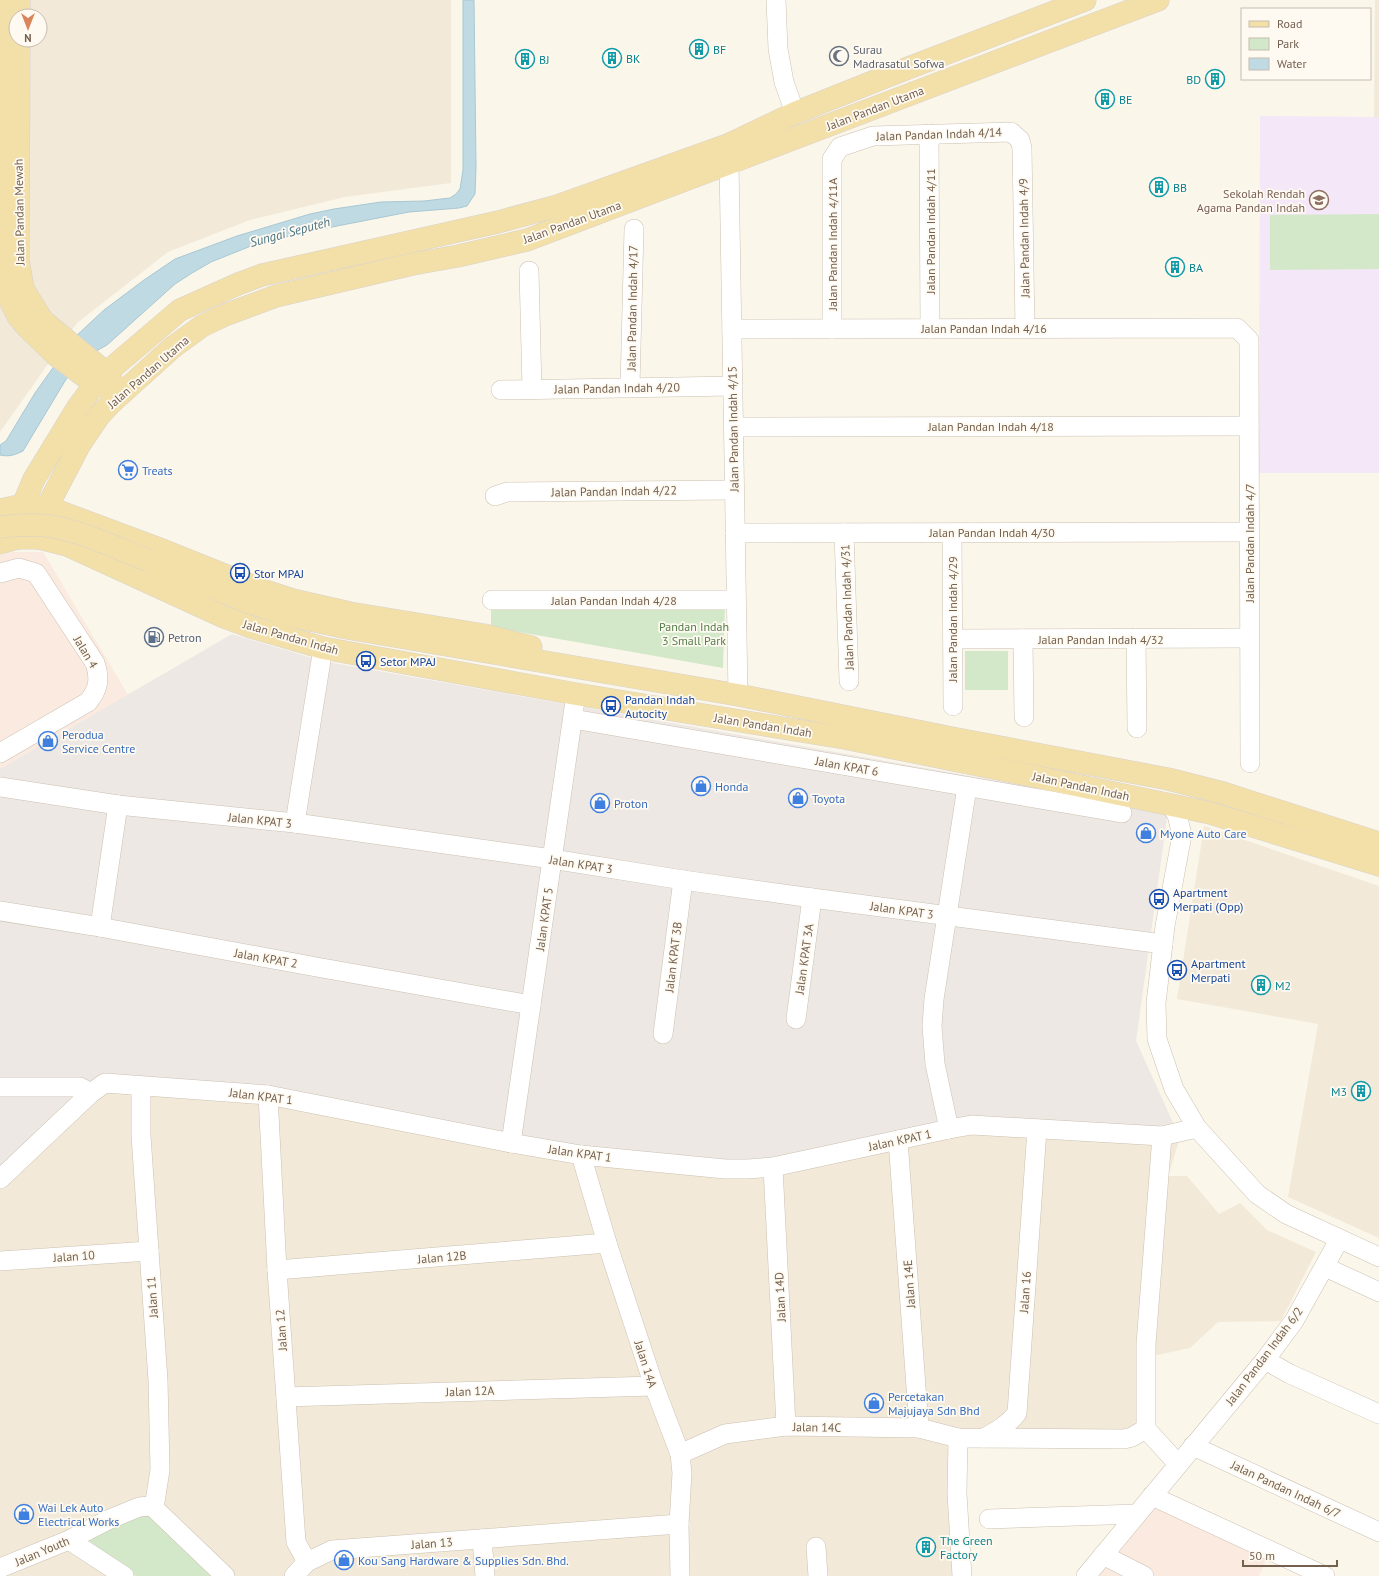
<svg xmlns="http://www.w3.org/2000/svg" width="1379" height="1576" font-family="'PT Sans',sans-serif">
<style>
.residential{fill:#f2e9d9;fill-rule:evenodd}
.commercial{fill:#faeadf}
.industrial{fill:#ede8e3}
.education{fill:#f3e7f8}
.green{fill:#d2e8c9}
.water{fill:#c0dae3;stroke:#a7c8d4}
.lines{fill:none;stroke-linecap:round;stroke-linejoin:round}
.minor-casing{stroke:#ccc0b1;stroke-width:20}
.major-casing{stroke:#d8d2ce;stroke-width:23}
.minor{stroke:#fff;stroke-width:19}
.major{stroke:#f3e0a9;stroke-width:22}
.major-bridge-casing{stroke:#d8d2ce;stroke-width:23;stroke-linecap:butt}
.major-bridge{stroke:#f3e0a9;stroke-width:22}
.labels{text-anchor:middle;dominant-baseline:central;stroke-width:3.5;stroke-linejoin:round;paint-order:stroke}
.culture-label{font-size:12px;fill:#0d838f;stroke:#fefaf1;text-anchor:start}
.worship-label{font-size:12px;fill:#5b616d;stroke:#fefaf1;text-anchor:start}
.street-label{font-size:12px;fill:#74604f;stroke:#fefaf1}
.education-label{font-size:12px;fill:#785e54;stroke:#fefaf1;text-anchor:end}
.shop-label{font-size:12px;fill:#366cbe;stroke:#fefaf1;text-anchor:start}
.transit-label{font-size:12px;fill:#164399;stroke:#fefaf1;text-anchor:start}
.park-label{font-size:12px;fill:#547e4b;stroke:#fefaf1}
.service-label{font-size:12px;fill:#4e5e75;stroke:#fefaf1;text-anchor:start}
.water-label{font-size:13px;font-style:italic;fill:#4b7585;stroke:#fefaf1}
</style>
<rect width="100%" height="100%" fill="#fbf6ea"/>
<g class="residential">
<path d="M0,0H451V183L345,197L250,220L168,252L77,323L0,432ZM16,16H40V40H16Z"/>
<polygon points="1375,0 1379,0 1379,117 1374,117"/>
<polygon points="1204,826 1379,886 1379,1238 1288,1197 1318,1024 1177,999"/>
<polygon points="106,1091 951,1133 1180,1138 1168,1176 1187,1176 1219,1214 1240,1203 1267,1230 1316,1252 1281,1321 1218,1322 1190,1348 1153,1356 1145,1441 955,1442 958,1576 0,1576 0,1184"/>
</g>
<g class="commercial">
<polygon points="11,552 43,552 128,695 0,769 0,555"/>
<polygon points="1157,1503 1268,1556 1259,1576 1097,1576"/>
</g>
<polygon class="industrial" points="232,634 322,661 1168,811 1136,1041 1180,1138 951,1133 740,1176 272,1100 106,1091 0,1184 0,769"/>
<polygon class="education" points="1260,116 1379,117 1379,473 1259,473"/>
<g class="green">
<polygon points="1379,214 1379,269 1270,270 1270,215"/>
<polygon points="725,604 723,668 491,627 491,607"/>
<rect x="965" y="651" width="43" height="39"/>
<polygon points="139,1513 151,1515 214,1576 136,1576 87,1539"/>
</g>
<path class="water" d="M463,0H474L476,167L475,194L467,206L459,208L409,212L301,233L251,246L211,262L192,273L175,284L107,345L91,354L72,371L65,381L23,451C15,455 9,457 0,455V445L6,441L35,393L75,337L104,310L144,280L175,259L237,236L310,214L334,209L381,202L424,201L450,198L456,194L460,189L463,170Z"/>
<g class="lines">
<defs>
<g id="minor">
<polyline points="776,0 778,49 784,82 795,113"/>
<polyline points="929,134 930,329"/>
<polyline points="729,163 738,695"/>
<polyline points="529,271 532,389"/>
<polyline points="732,329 1237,328 1249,340 1250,763"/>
<polyline points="832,329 832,159 840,147 873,136 1011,132 1020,140 1022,148 1025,328"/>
<polyline points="630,387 634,229"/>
<polyline points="501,390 733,386"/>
<polyline points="734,427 1249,426"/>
<polyline points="495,496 507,492 734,490"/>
<polyline points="735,533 1249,532"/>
<polyline points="844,533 849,681"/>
<polyline points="952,533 953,706"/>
<path d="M0,573L19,568L36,573L95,663C100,678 99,689 88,702L0,753"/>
<polyline points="492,600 736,600"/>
<polyline points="1136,638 1137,728"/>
<polyline points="953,639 1249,638"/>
<polyline points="1023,639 1024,717"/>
<polyline points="573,719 1122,813"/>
<polyline points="0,787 118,805 295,823 552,859 683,880 812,898 1163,944"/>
<polyline points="1171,805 1177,815 1182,835 1165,926 1156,1003 1157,1039 1174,1089 1197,1128 1257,1194 1286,1214 1379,1257"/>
<polyline points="295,823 323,648"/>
<polyline points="0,911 94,926 322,968 531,1005"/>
<polyline points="100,927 118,805"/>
<polyline points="796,1019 812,898"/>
<polyline points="663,1034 683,880"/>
<polyline points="141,1086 141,1136 158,1380 160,1470 154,1508"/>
<polyline points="0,1087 80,1087 91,1093"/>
<polyline points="268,1095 277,1270 296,1542 307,1562"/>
<polyline points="949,1129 935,1064 932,1026 934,999 967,787"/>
<polyline points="898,1140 919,1428"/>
<polyline points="511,1143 576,694"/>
<polyline points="581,1155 607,1243 654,1386 680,1454 682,1473 679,1524 680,1576"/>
<polyline points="773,1167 786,1426"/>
<polyline points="0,1179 91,1093 105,1083 268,1095 511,1143 581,1155 725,1169 748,1169 773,1167 949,1129 972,1125 1162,1136 1197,1128"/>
<polyline points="0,1261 149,1251"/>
<polyline points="1325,1267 1379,1292"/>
<polyline points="277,1270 607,1243"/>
<polyline points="1265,1360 1290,1374 1379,1414"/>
<polyline points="286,1397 654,1386"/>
<polyline points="1146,1429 1146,1344 1162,1136"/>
<polyline points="958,1438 957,1493 962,1576"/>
<path d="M984,1438C997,1431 1008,1425 1017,1413L1037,1129"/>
<polyline points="1193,1446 1379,1532"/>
<polyline points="680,1454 725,1434 786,1426 919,1428 958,1438 1124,1439 1132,1437 1146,1429 1178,1464"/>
<polyline points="1152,1496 1325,1576"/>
<polyline points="989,1519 1137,1514"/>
<polyline points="482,1539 485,1576"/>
<polyline points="69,1540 124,1576"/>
<polyline points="816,1547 818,1576"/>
<polyline points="1103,1555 1144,1576"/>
<polyline points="0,1568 69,1540 110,1519 139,1507 150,1506 154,1508 225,1576"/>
<polyline points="294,1576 307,1562 332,1550 679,1524"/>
<polyline points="1086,1576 1265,1360 1294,1321 1339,1240"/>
</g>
<g id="major">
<polyline points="3,0 2,271 5,287 11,302 18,316 26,326 57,356 95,384 109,386"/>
<polyline points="19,16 19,0"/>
<polyline points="19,40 18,259 23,289 43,321 110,376 112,384"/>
<polyline points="0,510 23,505 47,507 157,548 262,590 293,600 350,613 484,635 531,647"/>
<polyline points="18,538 23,505 34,479 78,407 95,384 106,373 180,310 238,284 262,275 498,222 557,206 730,144 795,113 890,75 1085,0"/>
<polyline points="39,538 47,507 80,444 99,416 111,403 173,347 202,326 225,315 276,296 413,264 458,256 527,240 1158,0"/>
<polyline points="0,543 18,538 39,538 67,545 224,617 251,627 323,648 576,694 844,738 1013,772 1210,813 1379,865"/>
<polyline points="150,561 245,601 287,615 347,628 738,695 957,739 1168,779 1223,793 1379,843"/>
</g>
</defs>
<use href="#minor" class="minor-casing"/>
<use href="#major" class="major-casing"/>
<use href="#minor" class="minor"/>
<use href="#major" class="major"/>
<defs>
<path id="major-bridge" d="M0,527C17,525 32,524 49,526C79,530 121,550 150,561"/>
</defs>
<use href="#major-bridge" class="major-bridge-casing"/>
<use href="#major-bridge" class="major-bridge"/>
</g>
<defs>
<symbol id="building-ring" viewBox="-11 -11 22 22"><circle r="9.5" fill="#fefaf1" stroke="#0f9aa8" stroke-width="1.5"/><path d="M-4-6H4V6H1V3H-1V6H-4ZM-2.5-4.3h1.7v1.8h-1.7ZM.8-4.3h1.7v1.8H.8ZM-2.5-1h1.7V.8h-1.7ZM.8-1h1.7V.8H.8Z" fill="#0f9aa8"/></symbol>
<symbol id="mosque-ring" viewBox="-11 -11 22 22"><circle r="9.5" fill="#fefaf1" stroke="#6b7280" stroke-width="1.5"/><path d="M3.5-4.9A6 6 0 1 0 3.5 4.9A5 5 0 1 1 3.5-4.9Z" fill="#6b7280"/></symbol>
<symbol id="school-ring" viewBox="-11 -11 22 22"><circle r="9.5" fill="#fefaf1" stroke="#8d6e63" stroke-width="1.5"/><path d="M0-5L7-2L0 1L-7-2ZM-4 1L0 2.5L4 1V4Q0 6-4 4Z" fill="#8d6e63"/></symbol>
<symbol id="supermarket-ring" viewBox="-11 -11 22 22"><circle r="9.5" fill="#fefaf1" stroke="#3f7fe0" stroke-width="1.5"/><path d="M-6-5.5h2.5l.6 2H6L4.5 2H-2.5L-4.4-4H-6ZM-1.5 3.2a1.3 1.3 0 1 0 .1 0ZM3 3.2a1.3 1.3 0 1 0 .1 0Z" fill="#3f7fe0"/></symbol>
<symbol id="bus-ring" viewBox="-11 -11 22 22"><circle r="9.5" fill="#fefaf1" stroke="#1a4fb4" stroke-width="1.5"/><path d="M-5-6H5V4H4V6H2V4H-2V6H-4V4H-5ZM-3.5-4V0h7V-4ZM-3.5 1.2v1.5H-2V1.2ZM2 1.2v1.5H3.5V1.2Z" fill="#1a4fb4"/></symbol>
<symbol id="fuel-ring" viewBox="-11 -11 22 22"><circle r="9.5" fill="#fefaf1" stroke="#5c6f8a" stroke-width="1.5"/><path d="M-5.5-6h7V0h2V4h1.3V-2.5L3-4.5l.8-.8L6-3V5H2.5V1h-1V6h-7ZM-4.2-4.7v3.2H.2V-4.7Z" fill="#5c6f8a"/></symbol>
<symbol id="shop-ring" viewBox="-11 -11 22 22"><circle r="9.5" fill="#fefaf1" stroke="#3f7fe0" stroke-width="1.5"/><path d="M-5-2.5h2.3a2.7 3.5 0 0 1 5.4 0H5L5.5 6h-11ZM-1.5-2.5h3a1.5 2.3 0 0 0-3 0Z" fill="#3f7fe0"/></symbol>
</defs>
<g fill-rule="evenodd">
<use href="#building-ring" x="688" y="38" width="22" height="22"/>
<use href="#mosque-ring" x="828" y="45" width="22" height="22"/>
<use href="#building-ring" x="601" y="47" width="22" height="22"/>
<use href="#building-ring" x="514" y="48" width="22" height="22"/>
<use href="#building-ring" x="1204" y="68" width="22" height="22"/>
<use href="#building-ring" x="1094" y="88" width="22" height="22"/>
<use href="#building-ring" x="1148" y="176" width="22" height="22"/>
<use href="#school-ring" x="1308" y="189" width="22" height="22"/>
<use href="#building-ring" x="1164" y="256" width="22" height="22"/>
<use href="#supermarket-ring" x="117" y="459" width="22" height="22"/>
<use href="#bus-ring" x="229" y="562" width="22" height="22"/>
<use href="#fuel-ring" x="143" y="626" width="22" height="22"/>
<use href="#bus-ring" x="355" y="650" width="22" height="22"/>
<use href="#bus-ring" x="600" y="695" width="22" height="22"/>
<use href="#shop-ring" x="37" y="730" width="22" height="22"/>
<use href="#shop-ring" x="690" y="775" width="22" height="22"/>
<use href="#shop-ring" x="787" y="787" width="22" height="22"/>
<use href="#shop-ring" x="589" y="792" width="22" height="22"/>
<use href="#shop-ring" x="1135" y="822" width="22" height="22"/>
<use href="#bus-ring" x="1148" y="888" width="22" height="22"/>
<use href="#bus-ring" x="1166" y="959" width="22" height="22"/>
<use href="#building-ring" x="1250" y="974" width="22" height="22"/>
<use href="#building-ring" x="1350" y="1080" width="22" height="22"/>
<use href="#shop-ring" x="863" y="1392" width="22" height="22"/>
<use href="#shop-ring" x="13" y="1503" width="22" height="22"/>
<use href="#building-ring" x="915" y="1536" width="22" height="22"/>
<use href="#shop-ring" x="333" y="1549" width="22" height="22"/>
</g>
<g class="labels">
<g class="culture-label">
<text x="713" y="49">BF</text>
<text x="626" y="58">BK</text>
<text x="539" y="59">BJ</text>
<text x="1201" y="79" text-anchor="end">BD</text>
<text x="1119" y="99">BE</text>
<text x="1173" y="187">BB</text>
<text x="1189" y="267">BA</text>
<text x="1275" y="985">M2</text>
<text x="1347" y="1091" text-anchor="end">M3</text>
<text x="940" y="1540">The Green<tspan x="940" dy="14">Factory</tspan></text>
</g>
<g class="worship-label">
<text x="853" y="49">Surau<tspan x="853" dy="14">Madrasatul Sofwa</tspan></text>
</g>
<g class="street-label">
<text transform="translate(875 108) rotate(-21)">Jalan Pandan Utama</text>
<text transform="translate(939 134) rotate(-2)">Jalan Pandan Indah 4/14</text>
<text transform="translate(19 212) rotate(-91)">Jalan Pandan Mewah</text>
<text transform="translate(572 222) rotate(-20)">Jalan Pandan Utama</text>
<text transform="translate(930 231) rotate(-90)">Jalan Pandan Indah 4/11</text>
<text transform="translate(1024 238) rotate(-91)">Jalan Pandan Indah 4/9</text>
<text transform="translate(832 244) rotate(-90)">Jalan Pandan Indah 4/11A</text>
<text transform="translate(632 308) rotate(-89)">Jalan Pandan Indah 4/17</text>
<text x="984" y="328">Jalan Pandan Indah 4/16</text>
<text transform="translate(148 372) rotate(-41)">Jalan Pandan Utama</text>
<text transform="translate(617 388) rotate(-1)">Jalan Pandan Indah 4/20</text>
<text x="991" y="426">Jalan Pandan Indah 4/18</text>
<text transform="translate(733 429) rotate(-91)">Jalan Pandan Indah 4/15</text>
<text transform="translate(614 491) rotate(-1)">Jalan Pandan Indah 4/22</text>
<text x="992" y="532">Jalan Pandan Indah 4/30</text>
<text transform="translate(1249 543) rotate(-90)">Jalan Pandan Indah 4/7</text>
<text x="614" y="600">Jalan Pandan Indah 4/28</text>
<text transform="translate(847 607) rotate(-92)">Jalan Pandan Indah 4/31</text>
<text transform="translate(952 619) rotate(-90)">Jalan Pandan Indah 4/29</text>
<text transform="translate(291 637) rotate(16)">Jalan Pandan Indah</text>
<text x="1101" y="639">Jalan Pandan Indah 4/32</text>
<text transform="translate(86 652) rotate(59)">Jalan 4</text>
<text transform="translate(763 725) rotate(9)">Jalan Pandan Indah</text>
<text transform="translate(847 766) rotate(10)">Jalan KPAT 6</text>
<text transform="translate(1081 786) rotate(12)">Jalan Pandan Indah</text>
<text transform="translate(260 820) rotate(6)">Jalan KPAT 3</text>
<text transform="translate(581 864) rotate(9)">Jalan KPAT 3</text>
<text transform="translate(902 910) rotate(8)">Jalan KPAT 3</text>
<text transform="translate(544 919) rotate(-82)">Jalan KPAT 5</text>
<text transform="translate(673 957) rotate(-83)">Jalan KPAT 3B</text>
<text transform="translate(266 958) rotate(10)">Jalan KPAT 2</text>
<text transform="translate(804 959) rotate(-82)">Jalan KPAT 3A</text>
<text transform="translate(261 1096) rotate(7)">Jalan KPAT 1</text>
<text transform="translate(900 1140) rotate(-12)">Jalan KPAT 1</text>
<text transform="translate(580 1153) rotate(8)">Jalan KPAT 1</text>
<text transform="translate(74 1256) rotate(-4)">Jalan 10</text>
<text transform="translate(442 1257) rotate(-5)">Jalan 12B</text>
<text transform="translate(909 1284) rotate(-94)">Jalan 14E</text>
<text transform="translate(1025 1292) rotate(-86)">Jalan 16</text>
<text transform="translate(152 1297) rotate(-94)">Jalan 11</text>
<text transform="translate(780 1297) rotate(-93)">Jalan 14D</text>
<text transform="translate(281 1330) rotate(-94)">Jalan 12</text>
<text transform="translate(1264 1356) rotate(-53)">Jalan Pandan Indah 6/2</text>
<text transform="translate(646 1364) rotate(72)">Jalan 14A</text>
<text transform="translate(470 1391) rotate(-2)">Jalan 12A</text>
<text transform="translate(817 1427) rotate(1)">Jalan 14C</text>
<text transform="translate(1286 1489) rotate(25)">Jalan Pandan Indah 6/7</text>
<text transform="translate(432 1543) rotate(-4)">Jalan 13</text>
<text transform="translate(42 1551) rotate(-23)">Jalan Youth</text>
</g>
<g class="education-label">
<text x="1305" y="193">Sekolah Rendah<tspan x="1305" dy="14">Agama Pandan Indah</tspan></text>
</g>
<g class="shop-label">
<text x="142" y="470">Treats</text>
<text x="62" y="734">Perodua<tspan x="62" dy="14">Service Centre</tspan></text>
<text x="715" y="786">Honda</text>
<text x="812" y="798">Toyota</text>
<text x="614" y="803">Proton</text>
<text x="1160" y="833">Myone Auto Care</text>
<text x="888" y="1396">Percetakan<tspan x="888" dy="14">Majujaya Sdn Bhd</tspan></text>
<text x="38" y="1507">Wai Lek Auto<tspan x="38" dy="14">Electrical Works</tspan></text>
<text x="358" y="1560">Kou Sang Hardware &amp; Supplies Sdn. Bhd.</text>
</g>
<g class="transit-label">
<text x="254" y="573">Stor MPAJ</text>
<text x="380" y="661">Setor MPAJ</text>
<text x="625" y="699">Pandan Indah<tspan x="625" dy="14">Autocity</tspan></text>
<text x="1173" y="892">Apartment<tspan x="1173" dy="14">Merpati (Opp)</tspan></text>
<text x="1191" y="963">Apartment<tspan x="1191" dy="14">Merpati</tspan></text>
</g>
<g class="park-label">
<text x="694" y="626">Pandan Indah<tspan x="694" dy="14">3 Small Park</tspan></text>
</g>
<g class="service-label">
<text x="168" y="637">Petron</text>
</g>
<g class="water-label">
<text transform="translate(290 232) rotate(-15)">Sungai Seputeh</text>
</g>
</g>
<rect x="1241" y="8" width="130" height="72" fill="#fefaf1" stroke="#c7bcb0"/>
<rect x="1249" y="21" width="20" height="6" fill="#f3e0a9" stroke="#c7bcb0"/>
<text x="1277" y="28" font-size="12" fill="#74604f">Road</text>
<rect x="1249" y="38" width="20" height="12" fill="#d2e8c9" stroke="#c7bcb0"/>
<text x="1277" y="48" font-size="12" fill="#74604f">Park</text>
<rect x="1249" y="58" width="20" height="12" fill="#c0dae3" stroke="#c7bcb0"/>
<text x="1277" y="68" font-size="12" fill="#74604f">Water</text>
<g transform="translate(28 28) rotate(180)"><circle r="19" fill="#fefaf1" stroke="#c7bcb0"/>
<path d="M0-3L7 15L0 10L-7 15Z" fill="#da855b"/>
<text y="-6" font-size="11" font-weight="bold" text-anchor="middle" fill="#74604f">N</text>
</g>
<path d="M1243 1560v6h94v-6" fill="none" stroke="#74604f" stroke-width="2"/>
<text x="1249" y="1560" font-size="12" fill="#74604f" stroke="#fefaf1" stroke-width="3" paint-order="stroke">50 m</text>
</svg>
